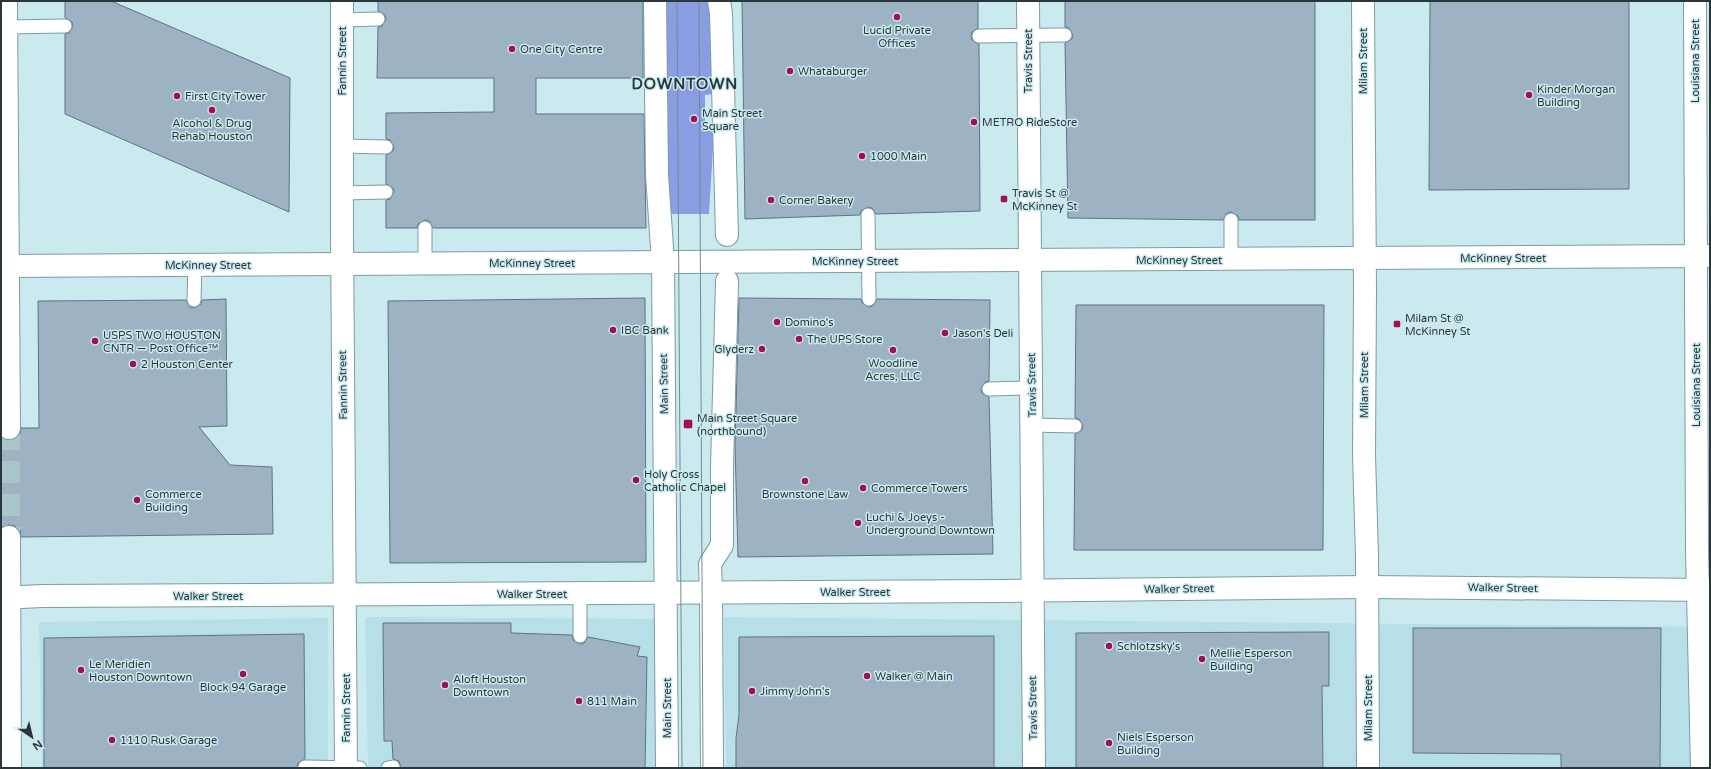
<svg xmlns="http://www.w3.org/2000/svg" width="1711" height="769" font-family="'Varela Round',sans-serif">
<style>
.built{fill:#b6dfe8}
.water{fill:#8a9de3}
.building{fill:#9db3c4;stroke:#5f7383}
.lines{fill:none;stroke-linecap:round;stroke-linejoin:round}
.primary-tunnel{stroke:#aac6cc;stroke-width:22;stroke-dasharray:22 11;stroke-linecap:butt}
.lane-casing{stroke:#7d9ca2;stroke-width:15}
.street-casing{stroke:#7d9ca2;stroke-width:24}
.secondary-casing{stroke:#7d9ca2;stroke-width:24}
.primary-casing{stroke:#7d9ca2;stroke-width:24}
.lane{stroke:#fff;stroke-width:13}
.street{stroke:#fff;stroke-width:22}
.secondary{stroke:#fff;stroke-width:22}
.primary{stroke:#fff;stroke-width:22}
.tram{stroke:#748a8e;stroke-width:1}
.poi-dot{fill:#a31052;stroke:#caeaf0;stroke-width:1.5}
.labels{text-anchor:middle;dominant-baseline:central;stroke-width:3;stroke-linejoin:round;paint-order:stroke}
.poi-label{font-size:11px;fill:#2a373a;stroke:#caeaf0;text-anchor:start}
.street-label{font-size:11px;fill:#2a373a;stroke:#caeaf0}
.district-label{font-size:15px;font-weight:bold;letter-spacing:1px;fill:#2a373a;stroke:#caeaf0}
</style>
<rect width="100%" height="100%" fill="#caeaf0"/>
<g class="built">
<polygon points="365,617 658,619 658,768 368,768"/>
<polygon points="724,617 1710,627 1710,768 726,768"/>
<polygon points="328,618 328,768 42,768 39,622"/>
</g>
<polygon class="water" points="666,1 710,1 713,94 705,95 705,131 714,131 709,214 671,214 668,173"/>
<g class="building">
<polygon points="65,1 111,1 290,78 289,212 65,114 65,34 69,33 73,26 72,22 65,18"/>
<polygon points="378,1 643,1 643,78 536,78 536,114 644,114 646,228 433,228 429,221 425,220 418,224 417,228 386,228 386,200 390,199 394,192 393,188 386,184 386,155 393,151 394,147 390,140 386,139 386,113 494,112 494,78 377,78 378,27 382,26 386,19 385,15 378,11"/>
<polygon points="742,1 978,1 978,28 972,32 971,36 972,40 979,44 980,211 876,214 872,208 868,207 861,211 860,215 745,219"/>
<polygon points="1065,1 1315,1 1315,220 1239,220 1238,216 1231,212 1227,213 1223,220 1068,218 1065,43 1072,39 1073,35 1069,28 1065,27"/>
<polygon points="1430,1 1629,1 1629,189 1429,190"/>
<polygon points="645,298 646,562 390,563 388,301"/>
<polygon points="739,298 861,299 862,303 869,307 873,306 877,299 990,300 989,381 985,382 981,389 982,393 989,397 993,554 738,557 735,446"/>
<polygon points="226,299 227,426 199,427 230,465 272,467 273,534 21,537 20,530 15,526 9,525 1,528 1,437 9,440 15,439 20,434 21,428 39,428 38,301 186,300 190,307 194,308 201,304 202,300"/>
<polygon points="1076,305 1324,305 1323,550 1074,550 1075,434 1082,430 1083,426 1079,419 1075,418"/>
<polygon points="383,623 511,623 511,633 572,635 573,640 580,644 584,643 588,637 640,647 637,656 647,657 645,768 401,768 399,761 393,759 392,741 384,741"/>
<polygon points="1413,628 1661,628 1660,768 1561,768 1561,754 1413,753"/>
<polygon points="1329,632 1329,686 1322,686 1323,768 1076,768 1076,633"/>
<polygon points="304,634 305,759 298,763 297,768 44,768 44,638"/>
<polygon points="994,636 994,768 736,768 736,738 739,715 739,637"/>
</g>
<g class="lines">
<polyline class="primary-tunnel" points="9,428 9,537"/>
<defs>
<g id="lane">
<polyline points="342,20 378,19"/>
<polyline points="6,27 65,26"/>
<polyline points="979,36 1065,35"/>
<polyline points="342,146 386,147"/>
<polyline points="342,193 386,192"/>
<polyline points="868,215 869,299"/>
<polyline points="425,228 425,264"/>
<polyline points="1231,259 1231,220"/>
<polyline points="194,300 195,265"/>
<polyline points="989,389 1032,388"/>
<polyline points="1032,425 1075,426"/>
<polyline points="580,636 580,594"/>
<polyline points="305,767 360,768"/>
<polyline points="388,768 393,767"/>
</g>
<g id="street">
<polyline points="655,1 657,175 663,262"/>
<polyline points="719,1 721,13 727,235"/>
<polyline points="711,593 710,564 722,545 722,467 727,281"/>
</g>
<g id="secondary">
<polyline points="1028,1 1034,768"/>
<polyline points="1363,1 1365,290 1364,455 1367,555 1368,768"/>
<polyline points="1695,1 1697,550 1702,768"/>
<polyline points="663,262 667,768"/>
<polyline points="1,266 1710,256"/>
<polyline points="711,593 712,768"/>
<polyline points="1,598 42,596 1003,591 1367,587 1710,590"/>
</g>
<g id="primary">
<polyline points="6,1 9,428"/>
<polyline points="342,1 342,232 346,768"/>
<polyline points="9,537 10,768"/>
</g>
</defs>
<use href="#lane" class="lane-casing"/>
<use href="#street" class="street-casing"/>
<use href="#secondary" class="secondary-casing"/>
<use href="#primary" class="primary-casing"/>
<use href="#lane" class="lane"/>
<use href="#street" class="street"/>
<use href="#secondary" class="secondary"/>
<use href="#primary" class="primary"/>
<g class="tram">
<polyline points="677,1 682,768"/>
<polyline points="699,1 703,768"/>
</g>
</g>
<g class="poi-dot">
<circle cx="897" cy="17" r="4"/>
<circle cx="512" cy="49" r="4"/>
<circle cx="790" cy="71" r="4"/>
<circle cx="1529" cy="95" r="4"/>
<circle cx="177" cy="96" r="4"/>
<circle cx="212" cy="110" r="4"/>
<circle cx="694" cy="119" r="4"/>
<circle cx="974" cy="122" r="4"/>
<circle cx="862" cy="156" r="4"/>
<rect x="1000" y="195" width="8" height="8" rx="2"/>
<circle cx="771" cy="200" r="4"/>
<circle cx="777" cy="322" r="4"/>
<rect x="1393" y="320" width="8" height="8" rx="2"/>
<circle cx="613" cy="330" r="4"/>
<circle cx="945" cy="333" r="4"/>
<circle cx="799" cy="339" r="4"/>
<circle cx="95" cy="341" r="4"/>
<circle cx="762" cy="349" r="4"/>
<circle cx="893" cy="350" r="4"/>
<circle cx="133" cy="364" r="4"/>
<rect x="683" y="419" width="10" height="10" rx="2"/>
<circle cx="636" cy="480" r="4"/>
<circle cx="805" cy="481" r="4"/>
<circle cx="863" cy="488" r="4"/>
<circle cx="137" cy="500" r="4"/>
<circle cx="858" cy="523" r="4"/>
<circle cx="1109" cy="646" r="4"/>
<circle cx="1202" cy="659" r="4"/>
<circle cx="81" cy="670" r="4"/>
<circle cx="243" cy="674" r="4"/>
<circle cx="867" cy="676" r="4"/>
<circle cx="445" cy="685" r="4"/>
<circle cx="752" cy="691" r="4"/>
<circle cx="579" cy="701" r="4"/>
<circle cx="112" cy="740" r="4"/>
<circle cx="1109" cy="743" r="4"/>
</g>
<g class="labels">
<g class="poi-label">
<text x="897" y="30" text-anchor="middle">Lucid Private<tspan x="897" dy="13">Offices</tspan></text>
<text x="520" y="49">One City Centre</text>
<text x="798" y="71">Whataburger</text>
<text x="1537" y="89">Kinder Morgan<tspan x="1537" dy="13">Building</tspan></text>
<text x="185" y="96">First City Tower</text>
<text x="702" y="113">Main Street<tspan x="702" dy="13">Square</tspan></text>
<text x="982" y="122">METRO RideStore</text>
<text x="212" y="123" text-anchor="middle">Alcohol &amp; Drug<tspan x="212" dy="13">Rehab Houston</tspan></text>
<text x="870" y="156">1000 Main</text>
<text x="1012" y="193">Travis St @<tspan x="1012" dy="13">McKinney St</tspan></text>
<text x="779" y="200">Corner Bakery</text>
<text x="1405" y="318">Milam St @<tspan x="1405" dy="13">McKinney St</tspan></text>
<text x="785" y="322">Domino's</text>
<text x="621" y="330">IBC Bank</text>
<text x="953" y="333">Jason's Deli</text>
<text x="103" y="335">USPS TWO HOUSTON<tspan x="103" dy="13">CNTR — Post Office™</tspan></text>
<text x="807" y="339">The UPS Store</text>
<text x="754" y="349" text-anchor="end">Glyderz</text>
<text x="893" y="363" text-anchor="middle">Woodline<tspan x="893" dy="13">Acres, LLC</tspan></text>
<text x="141" y="364">2 Houston Center</text>
<text x="697" y="418">Main Street Square<tspan x="697" dy="13">(northbound)</tspan></text>
<text x="644" y="474">Holy Cross<tspan x="644" dy="13">Catholic Chapel</tspan></text>
<text x="871" y="488">Commerce Towers</text>
<text x="145" y="494">Commerce<tspan x="145" dy="13">Building</tspan></text>
<text x="805" y="494" text-anchor="middle">Brownstone Law</text>
<text x="866" y="517">Luchi &amp; Joeys -<tspan x="866" dy="13">Underground Downtown</tspan></text>
<text x="1117" y="646">Schlotzsky's</text>
<text x="1210" y="653">Mellie Esperson<tspan x="1210" dy="13">Building</tspan></text>
<text x="89" y="664">Le Meridien<tspan x="89" dy="13">Houston Downtown</tspan></text>
<text x="875" y="676">Walker @ Main</text>
<text x="453" y="679">Aloft Houston<tspan x="453" dy="13">Downtown</tspan></text>
<text x="243" y="687" text-anchor="middle">Block 94 Garage</text>
<text x="760" y="691">Jimmy John's</text>
<text x="587" y="701">811 Main</text>
<text x="1117" y="737">Niels Esperson<tspan x="1117" dy="13">Building</tspan></text>
<text x="120" y="740">1110 Rusk Garage</text>
</g>
<g class="street-label">
<text transform="translate(342 61) rotate(-90)">Fannin Street</text>
<text transform="translate(1028 61) rotate(-90)">Travis Street</text>
<text transform="translate(1363 61) rotate(-90)">Milam Street</text>
<text transform="translate(1695 61) rotate(-90)">Louisiana Street</text>
<text x="1503" y="258">McKinney Street</text>
<text x="1179" y="260">McKinney Street</text>
<text x="855" y="261">McKinney Street</text>
<text x="532" y="263">McKinney Street</text>
<text x="208" y="265">McKinney Street</text>
<text transform="translate(664 384) rotate(-91)">Main Street</text>
<text transform="translate(343 385) rotate(-91)">Fannin Street</text>
<text transform="translate(1032 385) rotate(-91)">Travis Street</text>
<text transform="translate(1364 385) rotate(-90)">Milam Street</text>
<text transform="translate(1696 385) rotate(-90)">Louisiana Street</text>
<text transform="translate(1503 588) rotate(1)">Walker Street</text>
<text transform="translate(1179 589) rotate(-1)">Walker Street</text>
<text x="855" y="592">Walker Street</text>
<text x="532" y="594">Walker Street</text>
<text x="208" y="596">Walker Street</text>
<text transform="translate(346 708) rotate(-90)">Fannin Street</text>
<text transform="translate(667 708) rotate(-90)">Main Street</text>
<text transform="translate(1033 708) rotate(-91)">Travis Street</text>
<text transform="translate(1368 708) rotate(-90)">Milam Street</text>
</g>
<g class="district-label">
<text x="685" y="84">DOWNTOWN</text>
</g>
</g>
<rect width="1711" height="769" fill="none" stroke="#2a373a" stroke-width="4"/>
<g transform="translate(32 737) rotate(145)" stroke="#caeaf0" stroke-width="3" paint-order="stroke">
<path d="M0-3L7 15L0 10L-7 15Z" fill="#2a373a"/>
<text y="-6" font-size="11" font-weight="bold" text-anchor="middle" fill="#2a373a">N</text>
</g>
</svg>
